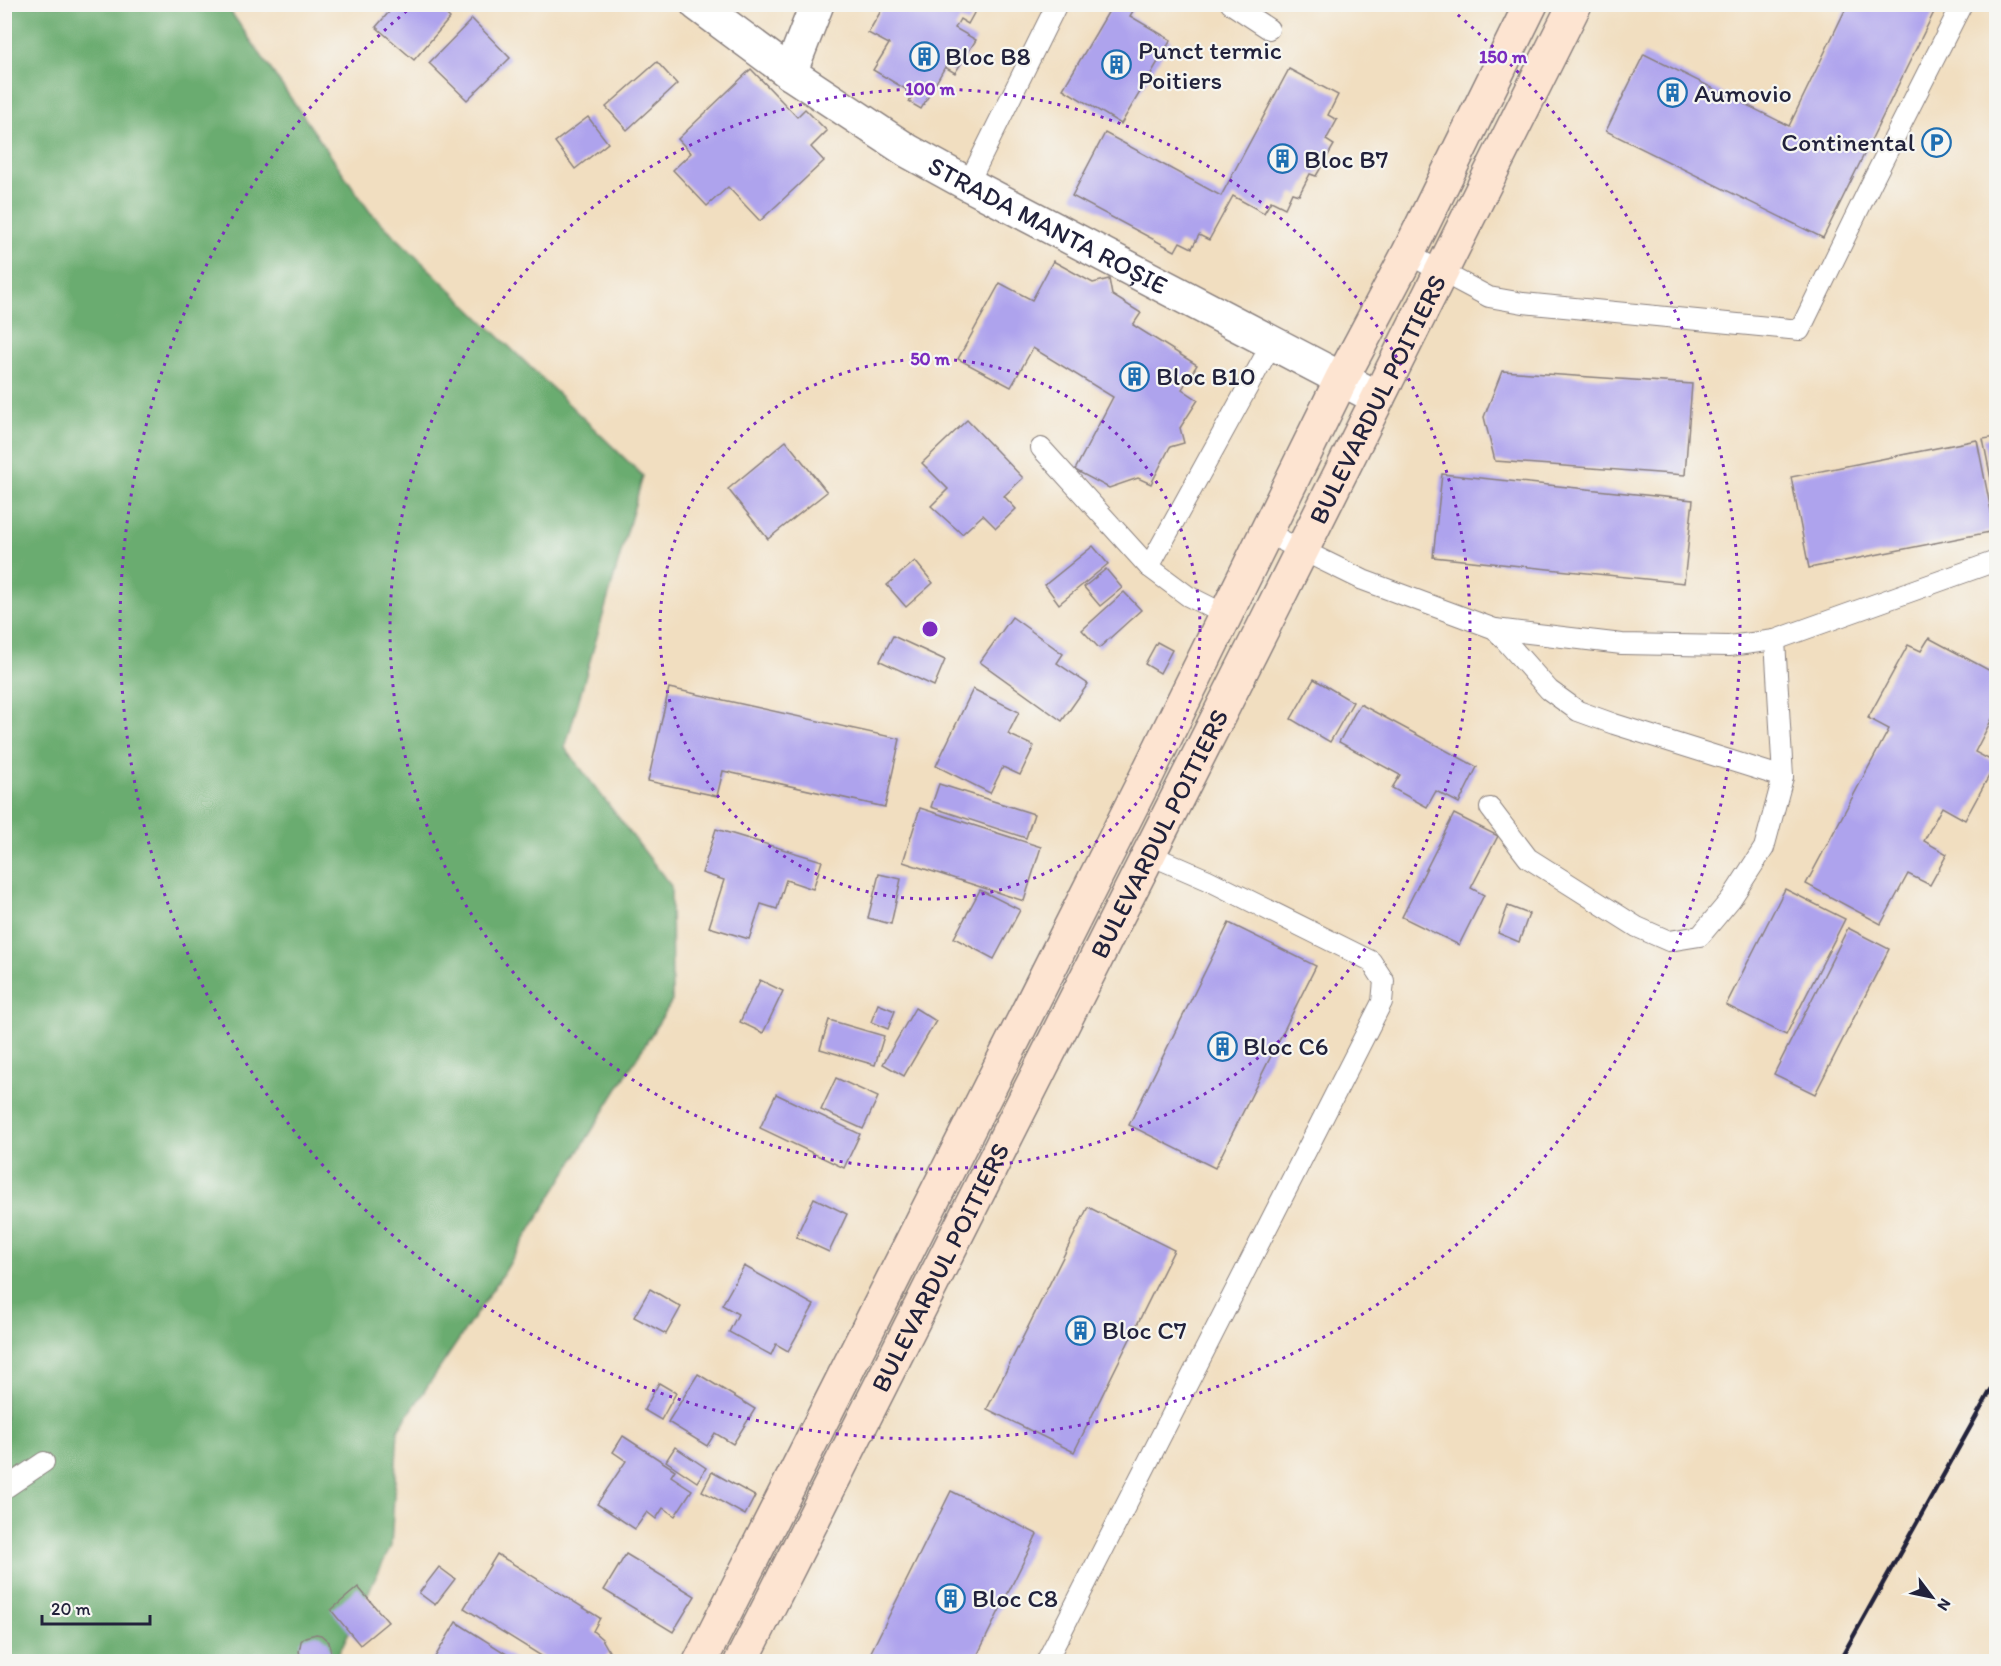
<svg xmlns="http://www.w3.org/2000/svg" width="2001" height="1666" font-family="Itim,sans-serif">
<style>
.forest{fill:#6aac70;stroke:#466756;stroke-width:1.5}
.building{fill:#aea3ed}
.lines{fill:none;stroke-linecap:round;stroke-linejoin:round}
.service-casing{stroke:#8a807e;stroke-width:22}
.minor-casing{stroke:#8a807e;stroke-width:36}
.secondary-casing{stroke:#8a807e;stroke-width:36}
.service{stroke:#fff;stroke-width:20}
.minor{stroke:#fff;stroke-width:33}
.secondary{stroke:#fde4d1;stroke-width:33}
.rail{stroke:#22223b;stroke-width:4.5}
.ring{fill:none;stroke:#7b2cbf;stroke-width:3;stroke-dasharray:3 6}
.labels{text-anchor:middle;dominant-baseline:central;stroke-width:4.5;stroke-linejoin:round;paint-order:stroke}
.poi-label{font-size:26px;fill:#22223b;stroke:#f6f6f2;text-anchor:start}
.street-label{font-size:26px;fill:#22223b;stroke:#f6f6f2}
.centre{fill:#7b2cbf;stroke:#f6f6f2;stroke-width:3}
.ring-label{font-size:18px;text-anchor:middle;font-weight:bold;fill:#7b2cbf;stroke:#f6f6f2;stroke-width:4.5;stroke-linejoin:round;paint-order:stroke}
</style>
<rect width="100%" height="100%" fill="#f6f6f2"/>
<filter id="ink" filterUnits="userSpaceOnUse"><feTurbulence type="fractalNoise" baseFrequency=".0167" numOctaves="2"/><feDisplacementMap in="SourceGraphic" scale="12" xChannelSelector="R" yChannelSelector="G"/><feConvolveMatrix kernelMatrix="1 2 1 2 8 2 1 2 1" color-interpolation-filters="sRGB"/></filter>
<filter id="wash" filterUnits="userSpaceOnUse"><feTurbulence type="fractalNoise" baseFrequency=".008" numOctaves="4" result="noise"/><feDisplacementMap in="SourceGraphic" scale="24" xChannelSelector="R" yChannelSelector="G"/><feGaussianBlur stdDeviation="1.35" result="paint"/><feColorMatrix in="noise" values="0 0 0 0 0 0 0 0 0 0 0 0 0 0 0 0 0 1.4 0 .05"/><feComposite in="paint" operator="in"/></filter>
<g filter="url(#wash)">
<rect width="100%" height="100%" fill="#f1dec0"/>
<polygon class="forest" points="5,5 226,5 370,212 643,476 565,748 671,886 672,1001 505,1271 398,1430 391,1546 335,1661 5,1662"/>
<g id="blocks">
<g class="building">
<polygon points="396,4 435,4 450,18 414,60 376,27"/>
<polygon points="885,4 979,4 968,24 960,19 955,28 976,40 955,73 945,67 921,109 909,102 914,94 873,70 889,44 868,33"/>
<polygon points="1113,4 1137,4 1130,16 1171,40 1121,124 1063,89"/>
<polygon points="1848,4 1938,4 1823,238 1606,131 1644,54 1789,126"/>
<polygon points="472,19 510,58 467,100 429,63"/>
<polygon points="657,62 677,84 627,130 606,107"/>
<polygon points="751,69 797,117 805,109 827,131 811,147 824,161 760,221 728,187 707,206 673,170 691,153 678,139"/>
<polygon points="1289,69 1338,95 1328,115 1337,120 1326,140 1334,145 1316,176 1310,174 1299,195 1292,193 1285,208 1271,201 1264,213 1233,196 1209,240 1199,235 1192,248 1180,242 1175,251 1072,196 1105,133 1221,196"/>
<polygon points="588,117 608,143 575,169 555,142"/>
<polygon points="1053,261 1093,283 1109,279 1112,295 1141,313 1133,325 1197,365 1182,389 1198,400 1180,428 1184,443 1170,447 1151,484 1138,478 1109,488 1075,470 1113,397 1033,348 1011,387 958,359 1000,283 1032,300"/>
<polygon points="1502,371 1692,384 1685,475 1495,461 1484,417"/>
<polygon points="967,420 1023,478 1004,496 1016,509 996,528 983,515 962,534 931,506 948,489 922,463"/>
<polygon points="1996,437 1996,499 1995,499 1983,439"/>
<polygon points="1977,440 1995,531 1809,568 1791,477"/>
<polygon points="786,441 827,492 768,539 728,489"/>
<polygon points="1442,474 1693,500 1684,583 1433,557"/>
<polygon points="1093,546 1108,564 1059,604 1045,585"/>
<polygon points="915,561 933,583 906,607 887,585"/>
<polygon points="1106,569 1122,588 1100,606 1084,587"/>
<polygon points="1124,592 1141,610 1099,648 1082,630"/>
<polygon points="1012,617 1063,654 1057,663 1088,684 1062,721 980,662"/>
<polygon points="893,636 945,660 934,686 880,661"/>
<polygon points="1929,638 1996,674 1996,711 1975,752 1996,763 1965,820 1942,807 1924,841 1947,854 1930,885 1908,874 1881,924 1806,884 1889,729 1868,718 1908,645 1921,651"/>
<polygon points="1157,642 1172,650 1160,673 1145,664"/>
<polygon points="1314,679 1353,702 1330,742 1291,719"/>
<polygon points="669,688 900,739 885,807 723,771 717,796 648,781"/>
<polygon points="973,689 1019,712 1008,734 1034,746 1020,775 1003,767 990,793 936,766"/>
<polygon points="1360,704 1477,767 1459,803 1436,791 1427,807 1392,788 1400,775 1339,742"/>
<polygon points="939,784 1034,814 1026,838 931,807"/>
<polygon points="920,808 1041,847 1024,901 903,862"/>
<polygon points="1454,814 1498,836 1471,888 1484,895 1459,945 1402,917"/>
<polygon points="716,829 822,861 813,889 786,880 777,909 761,904 749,939 709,927 724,880 702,873"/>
<polygon points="879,874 901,879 891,924 868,918"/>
<polygon points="1785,889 1845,919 1786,1035 1726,1005"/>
<polygon points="980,890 1020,910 994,959 954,938"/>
<polygon points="1508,906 1529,914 1519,942 1498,933"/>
<polygon points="1229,923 1316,966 1215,1168 1129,1125"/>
<polygon points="1848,928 1889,949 1815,1094 1774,1074"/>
<polygon points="760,980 783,991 763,1033 740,1022"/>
<polygon points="878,1004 895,1011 888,1029 871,1022"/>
<polygon points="915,1008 936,1021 904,1076 883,1064"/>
<polygon points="829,1020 884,1036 875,1065 820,1049"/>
<polygon points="836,1078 878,1097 863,1129 821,1110"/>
<polygon points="776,1094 860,1134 844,1168 760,1128"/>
<polygon points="814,1198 847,1214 829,1252 796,1237"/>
<polygon points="1088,1207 1174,1250 1074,1452 987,1409"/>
<polygon points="744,1266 814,1305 788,1351 776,1344 771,1355 729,1332 738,1314 722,1305"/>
<polygon points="650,1289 681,1307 666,1334 634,1317"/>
<polygon points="698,1374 755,1409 733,1444 715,1433 707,1446 668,1422"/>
<polygon points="659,1383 676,1393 661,1420 644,1410"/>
<polygon points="623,1436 675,1470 671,1476 692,1490 675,1516 663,1508 656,1519 647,1512 635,1529 597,1504 626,1461 613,1452"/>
<polygon points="675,1447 706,1468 697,1482 666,1461"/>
<polygon points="712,1472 755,1496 745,1515 702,1491"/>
<polygon points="951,1491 1037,1534 974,1662 866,1662"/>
<polygon points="497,1554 600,1618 593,1631 602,1639 610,1653 600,1662 551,1662 464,1608"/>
<polygon points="626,1554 695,1596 673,1632 604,1590"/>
<polygon points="439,1567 455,1579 435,1605 419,1593"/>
<polygon points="358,1587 388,1622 360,1645 331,1610"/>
<polygon points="456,1622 519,1662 432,1662"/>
<polygon points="316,1634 321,1635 329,1642 331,1653 325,1662 304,1662 299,1652 301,1641 305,1637"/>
</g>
</g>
</g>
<g filter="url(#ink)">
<use href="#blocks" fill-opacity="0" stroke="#8a807e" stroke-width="1.5"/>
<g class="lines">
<defs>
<g id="service">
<polyline points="1231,4 1269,29"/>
<polyline points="968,184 1057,4"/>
<polyline points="1408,254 1489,297 1523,303 1800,330 1871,184 1962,4"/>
<polyline points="1041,448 1149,567 1188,596 1226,615"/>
<polyline points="1267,533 1363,580 1495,629 1622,644 1729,646 1775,640 1996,561"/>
<polyline points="1149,567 1272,343"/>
<polyline points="1495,629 1549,690 1578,711 1614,724 1783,777"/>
<polyline points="1490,808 1528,858 1637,927 1669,941 1700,936 1731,899 1764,848 1783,777 1775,640"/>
<polyline points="4,1489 44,1462"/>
<polyline points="1046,1662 1382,1002 1384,981 1371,961 1208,880 1148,854"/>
</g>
<g id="minor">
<polyline points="697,4 790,73"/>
<path id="s1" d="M817,4L790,73L908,151L968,184L1378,398"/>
</g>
<g id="secondary">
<polyline points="700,1662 1145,779 1341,380 1408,254 1531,4"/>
<path id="s2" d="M741,1662L1263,628L1575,4"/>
</g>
</defs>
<use href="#service" class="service-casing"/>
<use href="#minor" class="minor-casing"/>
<use href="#secondary" class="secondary-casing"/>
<use href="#service" class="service"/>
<use href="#minor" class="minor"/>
<use href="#secondary" class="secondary"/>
<polyline class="rail" points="1839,1662 1996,1381"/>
</g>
</g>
<g class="ring">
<circle cx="930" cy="629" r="270"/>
<circle cx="930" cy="629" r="540"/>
<path d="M1451 9A810 810 0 1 1 409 9"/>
</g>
<defs>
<symbol id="building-ring" viewBox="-11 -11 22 22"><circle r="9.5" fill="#f6f6f2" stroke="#1f6fb2" stroke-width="1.5"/><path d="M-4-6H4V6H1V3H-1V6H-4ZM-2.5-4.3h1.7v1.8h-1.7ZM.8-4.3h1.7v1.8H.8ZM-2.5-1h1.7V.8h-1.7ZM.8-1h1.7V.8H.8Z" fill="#1f6fb2"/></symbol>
<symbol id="parking-ring" viewBox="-11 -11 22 22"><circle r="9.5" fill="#f6f6f2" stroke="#1f6fb2" stroke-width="1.5"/><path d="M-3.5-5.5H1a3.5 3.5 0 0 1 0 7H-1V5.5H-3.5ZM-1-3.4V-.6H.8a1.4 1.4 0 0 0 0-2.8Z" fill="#1f6fb2"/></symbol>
</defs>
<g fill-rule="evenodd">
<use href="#building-ring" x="908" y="40" width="33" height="33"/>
<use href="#building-ring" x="1100" y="48" width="33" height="33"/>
<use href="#building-ring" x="1656" y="76" width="33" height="33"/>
<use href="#parking-ring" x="1920" y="126" width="33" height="33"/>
<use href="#building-ring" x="1266" y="142" width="33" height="33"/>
<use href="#building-ring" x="1118" y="360" width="33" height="33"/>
<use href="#building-ring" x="1206" y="1030" width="33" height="33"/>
<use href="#building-ring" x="1064" y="1314" width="33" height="33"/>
<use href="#building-ring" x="934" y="1582" width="33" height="33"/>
</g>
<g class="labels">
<g class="poi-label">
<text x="1138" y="50">Punct termic<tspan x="1138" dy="30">Poitiers</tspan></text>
<text x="945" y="56">Bloc B8</text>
<text x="1694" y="93">Aumovio</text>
<text x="1915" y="142" text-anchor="end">Continental</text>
<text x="1304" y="159">Bloc B7</text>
<text x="1156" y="376">Bloc B10</text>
<text x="1243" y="1046">Bloc C6</text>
<text x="1102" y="1330">Bloc C7</text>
<text x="972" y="1598">Bloc C8</text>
</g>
<g class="street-label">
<text stroke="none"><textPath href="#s1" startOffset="374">STRADA MANTA ROȘIE</textPath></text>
<text stroke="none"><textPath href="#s2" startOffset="1414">BULEVARDUL POITIERS</textPath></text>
<text stroke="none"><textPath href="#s2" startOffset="928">BULEVARDUL POITIERS</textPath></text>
<text stroke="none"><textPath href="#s2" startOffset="442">BULEVARDUL POITIERS</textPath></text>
</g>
</g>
<circle cx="930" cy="629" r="9" class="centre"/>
<g class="ring-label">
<text x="1503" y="63">150 m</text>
<text x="930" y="95">100 m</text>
<text x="930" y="365">50 m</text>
</g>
<rect width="2001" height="1666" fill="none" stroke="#f6f6f2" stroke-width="24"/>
<g transform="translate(1932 1597) rotate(122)" stroke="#f6f6f2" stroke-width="4.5" paint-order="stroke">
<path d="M0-4.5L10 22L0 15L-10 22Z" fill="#22223b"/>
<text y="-9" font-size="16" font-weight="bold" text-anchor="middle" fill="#22223b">N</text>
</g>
<path d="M42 1615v9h108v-9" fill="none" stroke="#22223b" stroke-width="3"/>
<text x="51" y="1615" font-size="18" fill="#22223b" stroke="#f6f6f2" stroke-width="4.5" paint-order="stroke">20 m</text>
</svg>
